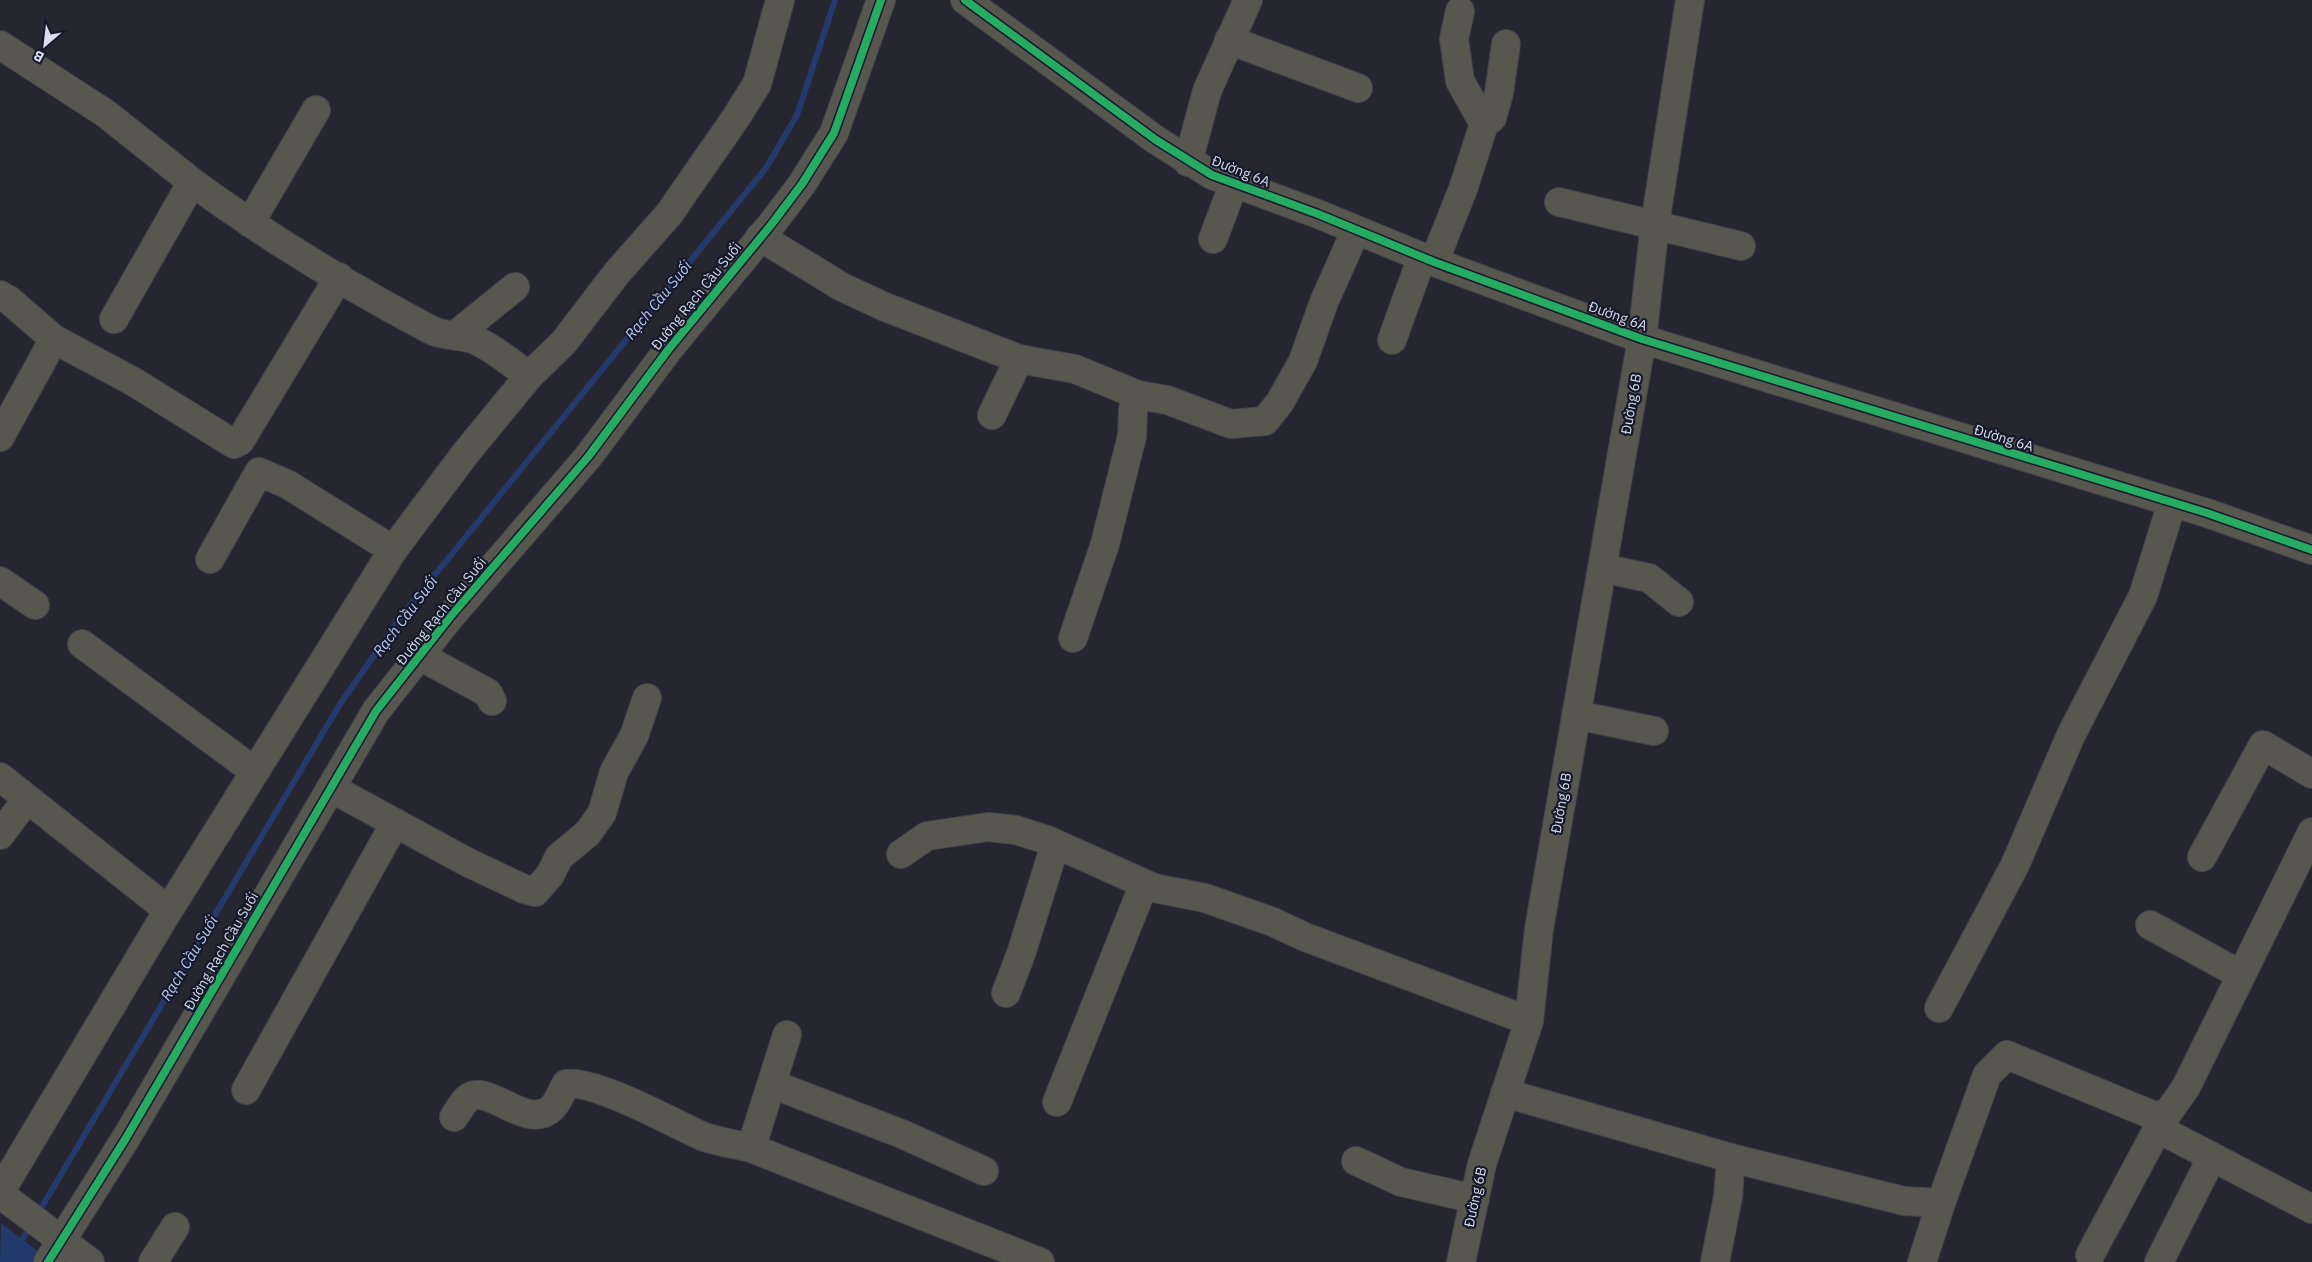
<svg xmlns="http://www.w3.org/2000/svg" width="2312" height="1262" font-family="'IBM Plex Sans',sans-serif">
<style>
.water{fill:#243a6d}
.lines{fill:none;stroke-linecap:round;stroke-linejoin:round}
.stream{stroke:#243a6d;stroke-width:6}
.minor-casing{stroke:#43444d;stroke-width:30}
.minor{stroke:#58574f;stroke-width:28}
.cycleway-casing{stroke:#16192b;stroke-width:11}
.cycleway{stroke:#26ab63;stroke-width:8}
.labels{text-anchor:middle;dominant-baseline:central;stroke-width:4.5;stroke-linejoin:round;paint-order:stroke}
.street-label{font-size:14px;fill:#daddea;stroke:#16192b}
.water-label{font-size:15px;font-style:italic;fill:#bbccef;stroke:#16192b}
</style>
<rect width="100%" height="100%" fill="#252630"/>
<polygon class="water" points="1,1223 40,1253 35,1262 0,1262"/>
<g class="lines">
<g class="stream">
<polyline points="37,1215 340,704 403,614 766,168 797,115 835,0"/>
<polyline points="9,1262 31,1225"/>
</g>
<defs>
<g id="minor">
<polyline points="965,0 1156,140 1212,175 1318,214 1434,262 1642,339 2207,513 2312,550"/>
<polyline points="1460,11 1454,39 1460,81 1484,124"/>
<polyline points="1229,40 1358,88"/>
<polyline points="0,45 105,113 192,182 114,319"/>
<polyline points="1188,162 1207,91 1248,0"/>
<path d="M192,182C267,237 348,286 431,330C444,337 462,334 475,340C494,348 512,364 529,376"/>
<polyline points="1559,202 1741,246"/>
<polyline points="250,223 316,110"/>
<polyline points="760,237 842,287 885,307 1019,359"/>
<polyline points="1213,239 1234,183"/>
<polyline points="1434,262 1463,189 1484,124 1492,118 1499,93 1506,44"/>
<polyline points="0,295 9,300 54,339 134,382 234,444 240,441 339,277"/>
<polyline points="457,334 515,287"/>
<polyline points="1392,340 1422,257"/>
<polyline points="992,415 1019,359 1075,369 1138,395 1167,400 1231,424 1265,421 1280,402 1303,361 1324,302 1356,230"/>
<polyline points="0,437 54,339"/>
<polyline points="210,559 259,472 287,484 393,550"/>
<polyline points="1602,568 1649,578 1679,602"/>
<polyline points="0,581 35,605"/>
<polyline points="1073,638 1105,544 1132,436 1133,410 1138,395"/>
<polyline points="82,644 254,771"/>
<polyline points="420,656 488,693 492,701"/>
<polyline points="1576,715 1654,731"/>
<polyline points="0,777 168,910"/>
<polyline points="331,788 467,862 524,889 535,892 550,875 559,857 588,833 602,813 614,772 634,736 647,698"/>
<polyline points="0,835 27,799"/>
<polyline points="901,854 927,836 988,827 1016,830 1047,840 1154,888 1205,898 1273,922 1305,937 1529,1021"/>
<polyline points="2202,857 2263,745 2312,774"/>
<polyline points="2150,925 2241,975"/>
<polyline points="1006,993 1021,954 1055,845"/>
<polyline points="1939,1008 2015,865 2071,735 2143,596 2172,503"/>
<polyline points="772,1084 902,1134 984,1171"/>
<polyline points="246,1090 395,823"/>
<polyline points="1505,1093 1731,1158 1728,1197 1715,1262"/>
<polyline points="1057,1102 1144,884"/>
<path d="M454,1117C458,1111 463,1102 468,1098C488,1082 527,1132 552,1108C558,1102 562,1091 566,1084C594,1079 673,1123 702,1136C717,1142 735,1144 751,1148L1040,1262"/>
<polyline points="2157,1128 2312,1209"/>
<polyline points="751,1148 787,1035"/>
<polyline points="1731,1158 1904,1201 1941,1203"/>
<polyline points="1356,1161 1401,1182 1475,1199"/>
<polyline points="0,1192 160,924 393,550 465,454 529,376 564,342 616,274 669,214 735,119 757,84 780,0"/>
<polyline points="0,1194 90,1262"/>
<polyline points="2090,1255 2164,1117"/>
<polyline points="48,1262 126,1138 376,711 450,617 588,457 668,350 771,225 802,184 834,133 881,0"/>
<polyline points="153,1262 175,1227"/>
<polyline points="1461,1262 1482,1164 1529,1021 1539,929 1642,339 1655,224 1690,0"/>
<polyline points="1922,1262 1941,1203 1987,1075 2007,1055 2150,1114 2165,1117 2186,1087 2312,832"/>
<polyline points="2159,1262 2212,1157"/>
</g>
</defs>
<use href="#minor" class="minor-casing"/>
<use href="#minor" class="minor"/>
<defs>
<g id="cycleway">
<polyline points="965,0 1156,140 1212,175 1318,214 1434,262 1642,339 2207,513 2312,550"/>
<polyline points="48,1262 126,1138 376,711 450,617 588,457 668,350 771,225 802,184 834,133 881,0"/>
</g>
</defs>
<use href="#cycleway" class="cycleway-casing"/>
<use href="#cycleway" class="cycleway"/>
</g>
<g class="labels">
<g class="street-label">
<text transform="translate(1241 171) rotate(22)">Đường 6A</text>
<text transform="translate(696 296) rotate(-51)">Đường Rạch Cầu Suối</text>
<text transform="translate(1618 316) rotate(20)">Đường 6A</text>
<text transform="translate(1631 404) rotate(-80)">Đường 6B</text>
<text transform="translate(2004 438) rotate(17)">Đường 6A</text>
<text transform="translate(441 611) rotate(-51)">Đường Rạch Cầu Suối</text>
<text transform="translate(1561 803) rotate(-80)">Đường 6B</text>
<text transform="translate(221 951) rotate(-60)">Đường Rạch Cầu Suối</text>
<text transform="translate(1475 1197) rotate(-78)">Đường 6B</text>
</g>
<g class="water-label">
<text transform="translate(658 300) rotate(-51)">Rạch Cầu Suối</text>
<text transform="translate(405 616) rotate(-53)">Rạch Cầu Suối</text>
<text transform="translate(189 958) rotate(-59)">Rạch Cầu Suối</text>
</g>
</g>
<g transform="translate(45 45) rotate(208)" stroke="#16192b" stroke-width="4" paint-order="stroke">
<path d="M0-4L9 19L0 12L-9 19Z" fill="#daddea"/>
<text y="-8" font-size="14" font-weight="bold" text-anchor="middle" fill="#daddea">B</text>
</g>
</svg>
